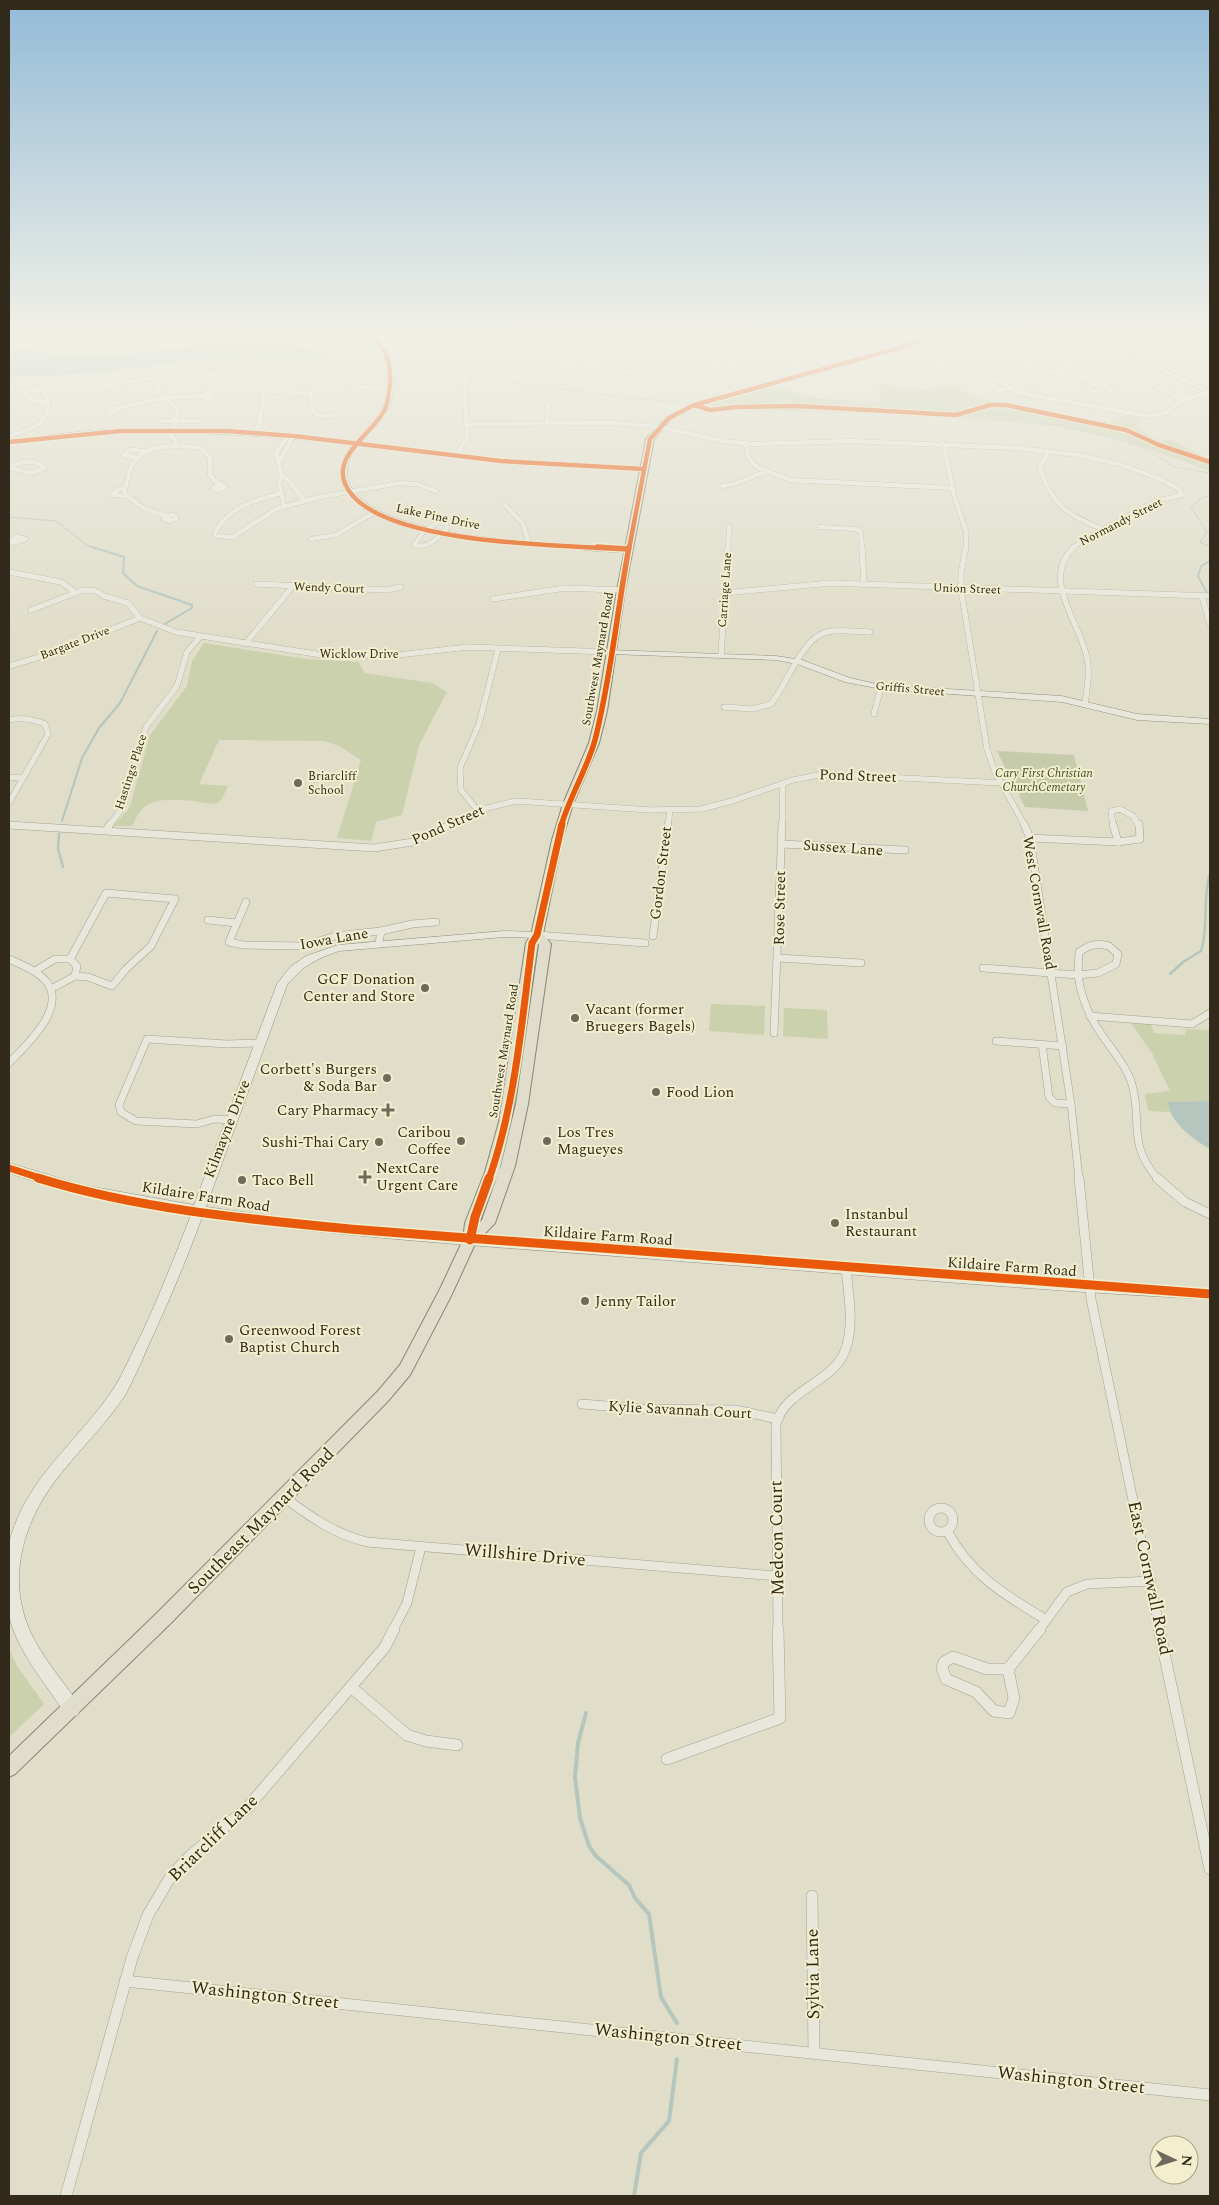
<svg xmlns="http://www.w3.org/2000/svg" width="1219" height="2205" font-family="Spectral,serif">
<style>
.green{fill:#cbd1ac}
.cemetery{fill:#c6cbab}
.water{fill:#b5c6be}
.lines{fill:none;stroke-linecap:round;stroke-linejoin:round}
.stream-far3{stroke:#b5c6be;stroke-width:1}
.stream-far2{stroke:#b5c6be;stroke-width:2}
.stream-far1{stroke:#b5c6be;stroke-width:2.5}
.stream{stroke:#b5c6be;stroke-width:4}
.street-far4-casing{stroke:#a5a193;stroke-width:5}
.street-far3-casing{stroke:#a5a193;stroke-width:6}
.street-far2-casing{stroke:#a5a193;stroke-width:8}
.street-far1-casing{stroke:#a5a193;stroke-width:10}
.street-casing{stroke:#a5a193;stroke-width:12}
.secondary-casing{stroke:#949183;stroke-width:1}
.primary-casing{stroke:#8a8779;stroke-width:2}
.street-far4{stroke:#e8e7db;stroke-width:4.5}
.street-far3{stroke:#e8e7db;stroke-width:5.5}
.street-far2{stroke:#e8e7db;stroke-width:7}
.street-far1{stroke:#e8e7db;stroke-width:9}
.street{stroke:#e8e7db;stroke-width:11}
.secondary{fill:#e8e7db;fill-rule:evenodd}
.primary{fill:#e0ddcc;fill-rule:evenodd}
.cycleway-far3-casing{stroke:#f2eece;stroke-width:6}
.cycleway-far2-casing{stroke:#f2eece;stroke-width:8}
.cycleway-far1-casing{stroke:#f2eece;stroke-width:10}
.cycleway-casing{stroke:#f2eece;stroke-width:12}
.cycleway-far3{stroke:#e8590c;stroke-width:4.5}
.cycleway-far2{stroke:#e8590c;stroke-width:5.5}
.cycleway-far1{stroke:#e8590c;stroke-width:7}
.cycleway{stroke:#e8590c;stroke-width:9}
.poi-dot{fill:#6f6959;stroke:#f2eece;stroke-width:2}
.labels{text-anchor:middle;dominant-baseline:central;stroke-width:4;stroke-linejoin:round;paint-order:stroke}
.far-street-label{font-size:12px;fill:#322b1c;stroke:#f2eece}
.far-park-label{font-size:12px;font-style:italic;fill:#3c4d24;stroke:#f2eece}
.far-poi-label{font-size:12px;fill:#322b1c;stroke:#f2eece;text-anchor:start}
.street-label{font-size:15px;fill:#322b1c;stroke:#f2eece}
.poi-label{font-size:15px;fill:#322b1c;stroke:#f2eece;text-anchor:start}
.near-street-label{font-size:18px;fill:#322b1c;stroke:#f2eece}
</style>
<rect width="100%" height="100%" fill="#e0ddc9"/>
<g class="green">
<path d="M878,383C913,390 916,395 951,384C977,405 1073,416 1110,422L1125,415L1143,417L1138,428L1160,442L1168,438L1210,460V471L1119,439L1065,427L927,415L747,410L708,405L773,387L819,398L861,404H881Z"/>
<path d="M204,643L306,659L359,662L364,673L432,683L447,692L419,745L402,815L376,822L371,841L337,838L361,760L339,746L324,741L219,740L199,784L228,786L222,799L216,804C196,802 157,793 142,809C138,813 135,821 132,826H112L128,810L131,803L150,735L187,686L192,661Z"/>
<polygon points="711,1004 765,1006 764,1035 709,1031"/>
<polygon points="784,1008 827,1010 828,1039 783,1036"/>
<polygon points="1131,1023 1151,1025 1154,1033 1185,1035 1186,1029 1210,1030 1210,1101 1168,1102 1170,1112 1148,1111 1145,1094 1170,1091 1152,1053"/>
<polygon points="9,1649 17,1666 44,1704 9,1737"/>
</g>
<polygon class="cemetery" points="997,751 1074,755 1088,811 1025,807 1019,795 1021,795 1017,792"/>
<g class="water">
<polygon points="243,338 284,343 330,354 291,359 241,355 100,372 9,378 9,348 31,349 55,357 108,358"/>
<path d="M1210,1101V1149C1194,1140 1169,1122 1168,1102Z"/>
</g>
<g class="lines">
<g class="stream-far3">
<polyline points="310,352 326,351 334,356 353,355 379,371"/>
<polyline points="401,371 454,375"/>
<polyline points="470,377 628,398 681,402"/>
<polyline points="712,405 732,406 792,398 930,406 950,412 1016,416 1113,438 1141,447 1175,467 1210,473"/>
<polyline points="1210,495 1200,499 1191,507 1207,532 1200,542 1210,547"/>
<polyline points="9,517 56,521 88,546 96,549"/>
</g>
<g class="stream-far2">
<polyline points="92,547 124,557 123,573 137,586 192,605 192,608 163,625"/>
<polyline points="1207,593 1198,576 1201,566 1210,561"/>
<polyline points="62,821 82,758 99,728 120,703 157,631"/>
</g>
<g class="stream-far1">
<polyline points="59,834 58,849 63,867"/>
<path d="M1170,974L1183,962L1201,951C1209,927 1202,898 1210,874"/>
</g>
<g class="stream">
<polyline points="586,1713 578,1743 575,1777 580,1818 589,1846 596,1856 629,1885 635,1898 649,1914 661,1997 677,2023"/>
<polyline points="634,2196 641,2153 669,2121 677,2059"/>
</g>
<defs>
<g id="street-far4">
<polyline points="130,331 135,341"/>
<polyline points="278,331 360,345"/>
<polyline points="434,331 454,346 464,365 467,438 456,455"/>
<polyline points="661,331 673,338 680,359 696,372"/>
<polyline points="787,331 787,355 795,364 810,373"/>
<polyline points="865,331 895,337 946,356 945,362 925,375 917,376"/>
<polyline points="9,332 32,334 49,331"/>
<polyline points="438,334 452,331"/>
<polyline points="1061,337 1043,353 1007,377 1004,380 1005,385 1020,393 1148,416 1166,413 1182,400 1210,392"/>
<path d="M74,343C119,347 163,341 206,331"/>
<polyline points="460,354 519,353 656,377 681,375 747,359 787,355"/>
<polyline points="527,354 539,343 543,331"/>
<path d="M1025,365C1051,372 1076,382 1103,373L1105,368"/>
<polyline points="591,367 609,349 614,331"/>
<polygon points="209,372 214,372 216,374 205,375"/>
<polyline points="1055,373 1085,349"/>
<polyline points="153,377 160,392 178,411 171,436 176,441 176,446"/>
<polyline points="1087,377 1093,384"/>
<polyline points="1004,380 992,380 990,383 997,390 1010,389"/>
<polyline points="1034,382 1050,371"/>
<polygon points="108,383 113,385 102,386"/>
<polyline points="113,384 165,376 204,374"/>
<polygon points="1093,384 1106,386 1112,390 1104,393 1090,390 1088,386"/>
<polyline points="1156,387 1182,400"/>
<polygon points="35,390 44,391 48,403 32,401 24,393"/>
<polyline points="9,391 26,391"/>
<path d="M263,392L311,393C311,414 313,419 336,415"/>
<polygon points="206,394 212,396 206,399 201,397"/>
<polygon points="113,408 119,410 113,413 107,411"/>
<polyline points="118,408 164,398 202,396"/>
<polyline points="162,421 200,421"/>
<polyline points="547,422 548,403"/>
<polyline points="466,424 614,423 659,427 723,441 754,444 852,441 1017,448 1078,455 1119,464 1160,479 1179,489 1182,495 1156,501 1081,541 1073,549"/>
<path d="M255,432L260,423L265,383C282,368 313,364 335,371C341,373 346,378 351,382C363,390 376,388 389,388"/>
<path d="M9,436C27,431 49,425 48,403"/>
<polyline points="943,443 955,499 966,531 966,549"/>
<polyline points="746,444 748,457 757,467 790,480 952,488"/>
<path d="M1048,452L1040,468C1052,506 1067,514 1102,529"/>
<polyline points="137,458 123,455 130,450 147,451"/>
<polyline points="279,462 292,438"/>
<path d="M9,467C21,461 34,458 45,468L33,473L9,468"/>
<polyline points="282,476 289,481 305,501"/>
<polygon points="221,484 226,487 219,490 213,488"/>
<polyline points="722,486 734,484 765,472"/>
<polyline points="124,488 117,490 113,495 126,496"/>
<path d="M282,493C255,500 228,507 215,533L216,536L233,537L276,509L320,497L399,483L417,484L436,491"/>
<polyline points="504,504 523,524 529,544"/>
<polyline points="284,506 279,481 282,476 276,453 288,435"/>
<polygon points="171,515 176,516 176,519 169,521 164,519"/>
<path d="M166,516L143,508L124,493C127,484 128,470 134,462C147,442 181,446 201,448L210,458V475L218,484"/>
<path d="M438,522L446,523L447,528C438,538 429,549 414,545L424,531Z"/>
<polyline points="820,527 856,529 861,532 862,549"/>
<polyline points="311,539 336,535 375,512"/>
<polyline points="9,540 18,537 26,539 9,544"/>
<polyline points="728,549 729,526"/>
</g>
<g id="street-far3">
<polyline points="862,547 864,585"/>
<polyline points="966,547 961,573 961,589 987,749 995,772 1025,826"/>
<path d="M1074,547C1040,579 1080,622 1087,658C1090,673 1087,689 1085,704"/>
<polyline points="9,572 61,582 76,593"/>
<polyline points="256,584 387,590 401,587"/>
<polyline points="724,593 831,583 1210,596"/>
<polyline points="1202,596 1210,625"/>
<polyline points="493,599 565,588 621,590"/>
<polyline points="31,610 83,590 96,591 104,596 128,603 140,618 176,632 322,655 389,656 468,647 611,652"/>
<polyline points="245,644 293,586"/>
<polyline points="721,655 728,547"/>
<polyline points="9,666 53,653 140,618"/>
<path d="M724,707L753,709L771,704C787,685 802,637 827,632C841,629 856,632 870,632"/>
<polyline points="874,714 881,687"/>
<path d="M9,720C22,717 33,719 45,724L48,734L9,803"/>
<polyline points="9,777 21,778"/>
<polyline points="478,811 461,790 460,768 479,724 498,649"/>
<polyline points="9,825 19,826"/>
<polyline points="109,826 120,811 146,727 177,686 187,652 200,637"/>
<polyline points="449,826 487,808 516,801 651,810 701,809 732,801 793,780 824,774 1002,783"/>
<polyline points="668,826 670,810"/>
<polyline points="782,826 783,783"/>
<polyline points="1113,826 1111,811 1120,809 1133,816 1139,826"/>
</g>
<g id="street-far2">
<polyline points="1024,824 1030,838 1071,1104 1079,1179"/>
<polyline points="1113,824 1118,842"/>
<polyline points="9,825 374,848 413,842 452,824"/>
<polyline points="106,830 110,824"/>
<polyline points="1030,838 1118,842"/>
<polyline points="1118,842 1140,839 1139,824"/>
<polyline points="781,844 905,850"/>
<polyline points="246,902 229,942 243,945 303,946 335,936 381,931 379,943"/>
<polyline points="208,920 237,923"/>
<polyline points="381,931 412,924 436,922"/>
<polyline points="537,935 645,943"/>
<polyline points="653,936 668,824"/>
<polygon points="1099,944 1109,946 1118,954 1116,964 1098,973 1078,975 1079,952 1089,946"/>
<polyline points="778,958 861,963"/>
<path d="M9,959C22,965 36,970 46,981C68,1008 26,1045 9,1063"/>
<polyline points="70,959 106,893 175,899 151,946 126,969 112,986 88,977 75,976"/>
<polyline points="983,968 1078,975"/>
<polyline points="35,971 55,959 70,959 77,966 75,976 51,989"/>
<path d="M1078,975C1081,997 1089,1017 1102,1035C1112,1050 1125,1064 1131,1081C1144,1120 1125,1141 1158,1179"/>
<polyline points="1090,1016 1192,1024 1210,1013"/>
<polyline points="774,1033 782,824"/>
<polyline points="996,1041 1063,1046"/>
<polyline points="1042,1044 1049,1097 1055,1103 1071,1104"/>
<polyline points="231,1120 214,1119 197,1124 136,1121 121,1112 119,1105 147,1039 227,1044 260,1043"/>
</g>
<g id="street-far1">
<polyline points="1079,1178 1091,1299 1160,1630"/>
<polyline points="1157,1178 1185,1202 1210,1214"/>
<polyline points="582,1404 643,1409 736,1410 778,1419"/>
<path d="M284,1497C310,1517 335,1534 367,1542L777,1576"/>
<circle cx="941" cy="1520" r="12"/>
<path d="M947,1531C971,1575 1003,1594 1045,1619"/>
<polyline points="393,1630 407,1603 421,1547"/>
<path d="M778,1630L776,1425C784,1389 832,1384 845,1351C855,1325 848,1294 846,1267"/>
<polyline points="1039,1630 1067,1592 1087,1584 1151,1581"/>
</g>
<g id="street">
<polyline points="1159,1629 1210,1869"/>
<polygon points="953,1657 987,1669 1008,1669 1014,1698 1009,1713 994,1711 976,1692 946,1679 942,1668 944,1662"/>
<polyline points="1008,1669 1040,1629"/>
<polyline points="351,1687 407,1735 426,1741 457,1745"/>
<polyline points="667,1759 780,1718 778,1629"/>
<polyline points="812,1896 814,2052"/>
<polyline points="125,1981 1210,2095"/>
<polyline points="66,2196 132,1958 148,1915 171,1876 190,1856 247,1808 385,1647 394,1629"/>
</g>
<g id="secondary">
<path d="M361,331H367C374,336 382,341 387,349C397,364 396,397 386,413C380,424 370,433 361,442L501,459L644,467L647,469L644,471L501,463L358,446C348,458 343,473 351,487C384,543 567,543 628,547H631V551C611,554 579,549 558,547C505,544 418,539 371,513C360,507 350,497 344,487C336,472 342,457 352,445C276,436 200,431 123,433C85,434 47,441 9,444V440C47,436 85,430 123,429C201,427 278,432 355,441C363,432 373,423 380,412C389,398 392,363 381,349C376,342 368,337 361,331Z"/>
<polygon points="1031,331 1040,331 1130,353 1210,390 1210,394 1126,355"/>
<polygon points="608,650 776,656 802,660 850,678 881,685 1062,696 1137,714 1210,719 1210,724 1137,720 1062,702 881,689 845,682 797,664 776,660 611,654 607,652"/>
<path d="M504,931L537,932L542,935L537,938L504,937L339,951C314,960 304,965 287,985L206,1207L301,1220L398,1229L1210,1289V1299C1033,1291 855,1274 678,1261C519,1248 360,1240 202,1217C187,1259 169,1301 150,1342C142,1360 134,1380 124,1397C105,1425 80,1449 59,1476C24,1520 6,1577 30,1631C42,1657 62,1680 78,1703L80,1709L78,1715L72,1717L66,1715C48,1687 14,1647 9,1614C6,1594 9,1565 9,1544C24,1479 79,1441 114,1388C124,1372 131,1354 140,1337C159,1297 175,1256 191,1215C129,1204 68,1194 9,1173V1163L82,1185L194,1205L277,984L290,967L306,956L338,945Z"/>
</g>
<path id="primary" d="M934,331H942L915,344L887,353L696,406L671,419L654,439L625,590L607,711L599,743L573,804L562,840L543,934L551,944L528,1104L515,1166L495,1223L475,1244L451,1296L410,1375L388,1401L170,1624L15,1774L9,1777V1756L158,1612L378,1391L400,1365L440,1289L463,1240L465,1223L485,1172L499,1122L526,943L531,935L552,840L563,804L589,743L597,711L617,590L646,439L667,417L692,404L883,351L911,342ZM538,943L539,945L516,1104L501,1166L482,1220L479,1223L499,1172L511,1122Z"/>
</defs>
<use href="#street-far4" class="street-far4-casing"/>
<use href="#street-far3" class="street-far3-casing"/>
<use href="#street-far2" class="street-far2-casing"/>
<use href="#street-far1" class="street-far1-casing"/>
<use href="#street" class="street-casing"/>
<use href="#secondary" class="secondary-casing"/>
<use href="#primary" class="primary-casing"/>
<use href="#street-far4" class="street-far4"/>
<use href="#street-far3" class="street-far3"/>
<use href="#street-far2" class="street-far2"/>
<use href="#street-far1" class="street-far1"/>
<use href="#street" class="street"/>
<use href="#secondary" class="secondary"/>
<use href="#primary" class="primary"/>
<defs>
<g id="cycleway-far3">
<path d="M364,331C383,345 391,356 390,381C389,391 389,401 384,411C370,437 322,461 353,496C396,544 556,545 620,549"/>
<polyline points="694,405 710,410 737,407 798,406 956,415 990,405 1006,405 1126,430 1159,445 1210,462"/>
<polyline points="9,442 121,431 227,431 294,436 501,461 644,469"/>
<polyline points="629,549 650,439 669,418 694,405 885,352 913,343 939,331"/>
</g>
<g id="cycleway-far2">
<polyline points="597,547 628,549"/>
<path d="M561,826C570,796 587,769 595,740C611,677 617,611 629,547"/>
</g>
<g id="cycleway-far1">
<polyline points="9,1168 43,1179"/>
<path d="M489,1179C515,1106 522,1020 532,943L537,935L562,824"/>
</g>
<g id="cycleway">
<path d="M38,1178C138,1209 246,1219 349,1229L1210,1294"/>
<polyline points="470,1240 475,1217 489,1178"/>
</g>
</defs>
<use href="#cycleway-far3" class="cycleway-far3-casing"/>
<use href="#cycleway-far2" class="cycleway-far2-casing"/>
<use href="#cycleway-far1" class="cycleway-far1-casing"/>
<use href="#cycleway" class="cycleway-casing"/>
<use href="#cycleway-far3" class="cycleway-far3"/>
<use href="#cycleway-far2" class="cycleway-far2"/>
<use href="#cycleway-far1" class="cycleway-far1"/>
<use href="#cycleway" class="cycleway"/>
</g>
<linearGradient id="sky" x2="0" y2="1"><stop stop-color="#93bbd7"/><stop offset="0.52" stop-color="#f1f0e7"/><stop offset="1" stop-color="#f1f0e7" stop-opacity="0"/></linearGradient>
<rect width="1219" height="639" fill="url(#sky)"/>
<g class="poi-dot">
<circle cx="298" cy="783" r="5"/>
<circle cx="425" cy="988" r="5"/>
<circle cx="575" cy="1018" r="5"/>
<circle cx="387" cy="1078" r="5"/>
<circle cx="656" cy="1092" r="5"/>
<path d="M385.5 1102.5h5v5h5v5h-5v5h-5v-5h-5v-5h5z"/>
<circle cx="461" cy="1141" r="5"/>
<circle cx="547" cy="1141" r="5"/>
<circle cx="379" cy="1142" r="5"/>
<path d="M362.5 1169.5h5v5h5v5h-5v5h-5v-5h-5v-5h5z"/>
<circle cx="242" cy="1180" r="5"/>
<circle cx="835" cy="1223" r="5"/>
<circle cx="585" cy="1301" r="5"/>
<circle cx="229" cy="1339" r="5"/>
</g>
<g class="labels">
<g class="far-street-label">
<text transform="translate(438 517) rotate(12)">Lake Pine Drive</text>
<text transform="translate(1121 522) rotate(-27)">Normandy Street</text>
<text transform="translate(329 588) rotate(2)">Wendy Court</text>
<text transform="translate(967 589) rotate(2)">Union Street</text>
<text transform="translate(725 590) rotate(-86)">Carriage Lane</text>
<text transform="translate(75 643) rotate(-21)">Bargate Drive</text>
<text x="359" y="654">Wicklow Drive</text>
<text transform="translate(598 659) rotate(-80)">Southwest Maynard Road</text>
<text transform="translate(910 689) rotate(5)">Griffis Street</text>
<text transform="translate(131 772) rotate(-72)">Hastings Place</text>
<text transform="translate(504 1051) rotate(-81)">Southwest Maynard Road</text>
</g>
<g class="far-park-label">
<text x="1044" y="773">Cary First Christian<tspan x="1044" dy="14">ChurchCemetary</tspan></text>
</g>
<g class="far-poi-label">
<text x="308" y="776">Briarcliff<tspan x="308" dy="14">School</tspan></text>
</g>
<g class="street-label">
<text transform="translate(858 776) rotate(2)">Pond Street</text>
<text transform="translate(448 825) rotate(-24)">Pond Street</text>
<text transform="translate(843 848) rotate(4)">Sussex Lane</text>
<text transform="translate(661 873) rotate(-83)">Gordon Street</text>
<text transform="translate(1039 903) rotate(80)">West Cornwall Road</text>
<text transform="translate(780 908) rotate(-89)">Rose Street</text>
<text transform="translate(334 939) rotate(-10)">Iowa Lane</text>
<text transform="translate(227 1129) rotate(-69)">Kilmayne Drive</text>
<text transform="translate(206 1197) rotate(9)">Kildaire Farm Road</text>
<text transform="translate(608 1236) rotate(4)">Kildaire Farm Road</text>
<text transform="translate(1012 1267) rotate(4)">Kildaire Farm Road</text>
<text transform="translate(680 1410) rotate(3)">Kylie Savannah Court</text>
</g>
<g class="poi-label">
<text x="415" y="979" text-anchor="end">GCF Donation<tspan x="415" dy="17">Center and Store</tspan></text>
<text x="585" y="1009">Vacant (former<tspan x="585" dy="17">Bruegers Bagels)</tspan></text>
<text x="377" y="1069" text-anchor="end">Corbett's Burgers<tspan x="377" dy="17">&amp; Soda Bar</tspan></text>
<text x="666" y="1092">Food Lion</text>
<text x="378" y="1110" text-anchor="end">Cary Pharmacy</text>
<text x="451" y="1132" text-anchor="end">Caribou<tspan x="451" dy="17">Coffee</tspan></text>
<text x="557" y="1132">Los Tres<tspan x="557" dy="17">Magueyes</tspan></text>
<text x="369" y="1142" text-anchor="end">Sushi-Thai Cary</text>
<text x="376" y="1168">NextCare<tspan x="376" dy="17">Urgent Care</tspan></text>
<text x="252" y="1180">Taco Bell</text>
<text x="845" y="1214">Instanbul<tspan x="845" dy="17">Restaurant</tspan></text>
<text x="595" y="1301">Jenny Tailor</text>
<text x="239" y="1330">Greenwood Forest<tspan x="239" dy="17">Baptist Church</tspan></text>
</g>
<g class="near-street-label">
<text transform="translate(261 1521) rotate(-45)">Southeast Maynard Road</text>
<text transform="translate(777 1538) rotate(-91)">Medcon Court</text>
<text transform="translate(525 1555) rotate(5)">Willshire Drive</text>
<text transform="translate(1150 1578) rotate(78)">East Cornwall Road</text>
<text transform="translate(213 1838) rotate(-44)">Briarcliff Lane</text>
<text transform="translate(813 1974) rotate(-91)">Sylvia Lane</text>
<text transform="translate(265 1995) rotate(6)">Washington Street</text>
<text transform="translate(668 2037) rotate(6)">Washington Street</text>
<text transform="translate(1071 2080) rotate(6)">Washington Street</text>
</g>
</g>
<rect width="1219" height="2205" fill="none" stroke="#322b1c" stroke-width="20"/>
<g transform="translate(1174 2160) rotate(94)"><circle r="24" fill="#f2eece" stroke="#a5a087"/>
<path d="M0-4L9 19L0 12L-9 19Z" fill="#6f6959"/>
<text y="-8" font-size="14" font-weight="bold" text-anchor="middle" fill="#322b1c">N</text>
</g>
</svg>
